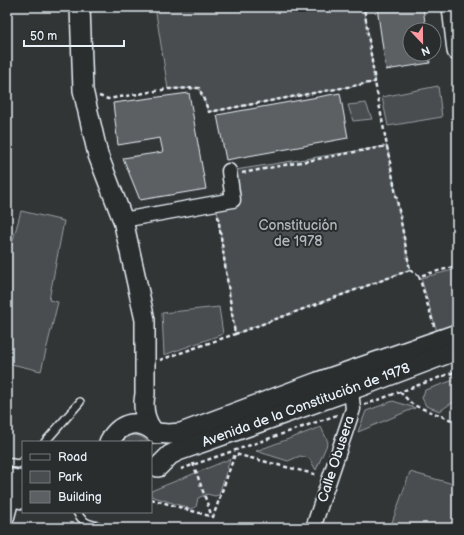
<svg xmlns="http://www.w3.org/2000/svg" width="464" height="535" font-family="'Balsamiq Sans',sans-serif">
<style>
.green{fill:#494d4f;stroke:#989fa4}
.building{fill:#5c6063;stroke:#e8f1f8}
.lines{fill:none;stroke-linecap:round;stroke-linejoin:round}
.lane-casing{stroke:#e8f1f8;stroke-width:10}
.street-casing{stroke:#e8f1f8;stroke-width:17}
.secondary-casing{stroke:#e8f1f8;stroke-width:22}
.path{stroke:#e8f1f8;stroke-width:2.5;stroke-dasharray:4 3;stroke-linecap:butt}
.lane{stroke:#2a2d2e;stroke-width:7}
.street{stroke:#2a2d2e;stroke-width:14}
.secondary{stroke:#2a2d2e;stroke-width:19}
.labels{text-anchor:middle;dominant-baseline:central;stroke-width:4;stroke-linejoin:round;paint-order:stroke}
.park-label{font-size:14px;fill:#b0b8bd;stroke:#2a2d2e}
.street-label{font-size:14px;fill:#e8f1f8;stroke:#2a2d2e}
</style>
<rect width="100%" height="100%" fill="#323536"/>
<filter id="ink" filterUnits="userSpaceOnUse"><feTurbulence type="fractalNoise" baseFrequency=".025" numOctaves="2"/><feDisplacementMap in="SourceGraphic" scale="8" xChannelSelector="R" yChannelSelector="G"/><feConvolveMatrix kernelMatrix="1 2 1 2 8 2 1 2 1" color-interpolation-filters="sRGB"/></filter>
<g filter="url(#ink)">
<g class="green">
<polygon points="155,7 364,7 375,82 209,112 199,88 168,89"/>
<polygon points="438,86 442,117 388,126 382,97"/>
<polygon points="366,103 372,119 353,121 348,105"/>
<polygon points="387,146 410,270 235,334 216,203 233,200 229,171"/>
<polygon points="21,211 64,221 49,300 58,302 41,371 7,363 7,262"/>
<polygon points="457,269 457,324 437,332 421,278"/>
<polygon points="219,307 223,334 164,355 162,313"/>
<polygon points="457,379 457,401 450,404 440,411 426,406 422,398 425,390"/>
<polygon points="393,401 415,408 358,432 366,411"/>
<polygon points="321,427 328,442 316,470 309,458 300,456 288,461 256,451"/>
<path d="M132,435C139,435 143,437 148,442H122L126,438Z"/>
<polygon points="230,459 219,495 215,496 207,494 198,498 196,507 191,509 151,496 151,491"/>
<polygon points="410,472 457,485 457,528 390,528"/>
</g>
<g class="building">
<polygon points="377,7 423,7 426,30 410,30 410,54 429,54 430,63 386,70"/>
<polygon points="189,93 206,189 140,200 123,158 163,152 160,138 118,145 113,103"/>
<polygon points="340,93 348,138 226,160 217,115"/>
</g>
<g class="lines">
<defs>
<g id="lane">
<polyline points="45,442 80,402"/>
<polyline points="7,462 18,464 23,461"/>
<path d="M77,512C82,522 88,524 98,526"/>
</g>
<g id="street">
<polyline points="123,220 233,200 229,171"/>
<polyline points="7,517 12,498"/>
<polyline points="313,528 353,409 351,390"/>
</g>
<g id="secondary">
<path d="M80,7L83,90L98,155L123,220L145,320V394C143,405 144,418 151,428"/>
<polyline points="452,7 457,51"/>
<polyline points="156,433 169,434 181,433 318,382 457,334"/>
<path d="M109,442C120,422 140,417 157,434"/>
<polyline points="158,467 170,455 178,451 351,390 457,350"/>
<polyline points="7,478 23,481"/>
<polyline points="7,496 23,499"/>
</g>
</defs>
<use href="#lane" class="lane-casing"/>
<use href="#street" class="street-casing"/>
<use href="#secondary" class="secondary-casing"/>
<g class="path">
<polyline points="99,96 108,99 168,89 199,88 209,112 375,82 364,7"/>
<polyline points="242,173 387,146"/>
<polyline points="218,216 235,334 410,270 375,82"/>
<polyline points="410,270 419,276 457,266"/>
<polyline points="419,276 434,326"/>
<polyline points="160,360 235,334"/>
<polyline points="400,392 413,405 457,422"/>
<polyline points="364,405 457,371"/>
<polyline points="193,463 212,517"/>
<polyline points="181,469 337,415"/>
<polyline points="151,499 213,517 235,454 318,475"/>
</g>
<use href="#lane" class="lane"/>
<use href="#street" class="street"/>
<use href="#secondary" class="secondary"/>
</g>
</g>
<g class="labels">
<g class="park-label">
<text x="298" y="225">Constitución<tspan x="298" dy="16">de 1978</tspan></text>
</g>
<g class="street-label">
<text transform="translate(306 405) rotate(-20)">Avenida de la Constitución de 1978</text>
<text transform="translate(336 459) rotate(-72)">Calle Obusera</text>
</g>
</g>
<rect width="464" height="535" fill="none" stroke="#2a2d2e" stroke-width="24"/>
<rect x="12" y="12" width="440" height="511" fill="none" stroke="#e8f1f8" stroke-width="1.5" filter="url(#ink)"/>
<rect x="22" y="441" width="130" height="72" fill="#2a2d2e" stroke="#767b7f"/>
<rect x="30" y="454" width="20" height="6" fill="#2a2d2e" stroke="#767b7f"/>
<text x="58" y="461" font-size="12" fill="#e8f1f8">Road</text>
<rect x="30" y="471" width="20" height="12" fill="#494d4f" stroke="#767b7f"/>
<text x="58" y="481" font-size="12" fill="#e8f1f8">Park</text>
<rect x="30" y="491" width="20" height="12" fill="#5c6063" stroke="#767b7f"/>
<text x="58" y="501" font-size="12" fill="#e8f1f8">Building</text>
<g transform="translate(422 42) rotate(158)"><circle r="19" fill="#2a2d2e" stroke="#767b7f"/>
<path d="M0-3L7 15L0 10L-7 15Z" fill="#ff9aa2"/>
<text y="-6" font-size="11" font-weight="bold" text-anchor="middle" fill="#e8f1f8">N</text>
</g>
<path d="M24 40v6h100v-6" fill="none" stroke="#e8f1f8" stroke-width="2"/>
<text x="30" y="40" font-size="12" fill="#e8f1f8" stroke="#2a2d2e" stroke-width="3" paint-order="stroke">50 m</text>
</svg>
